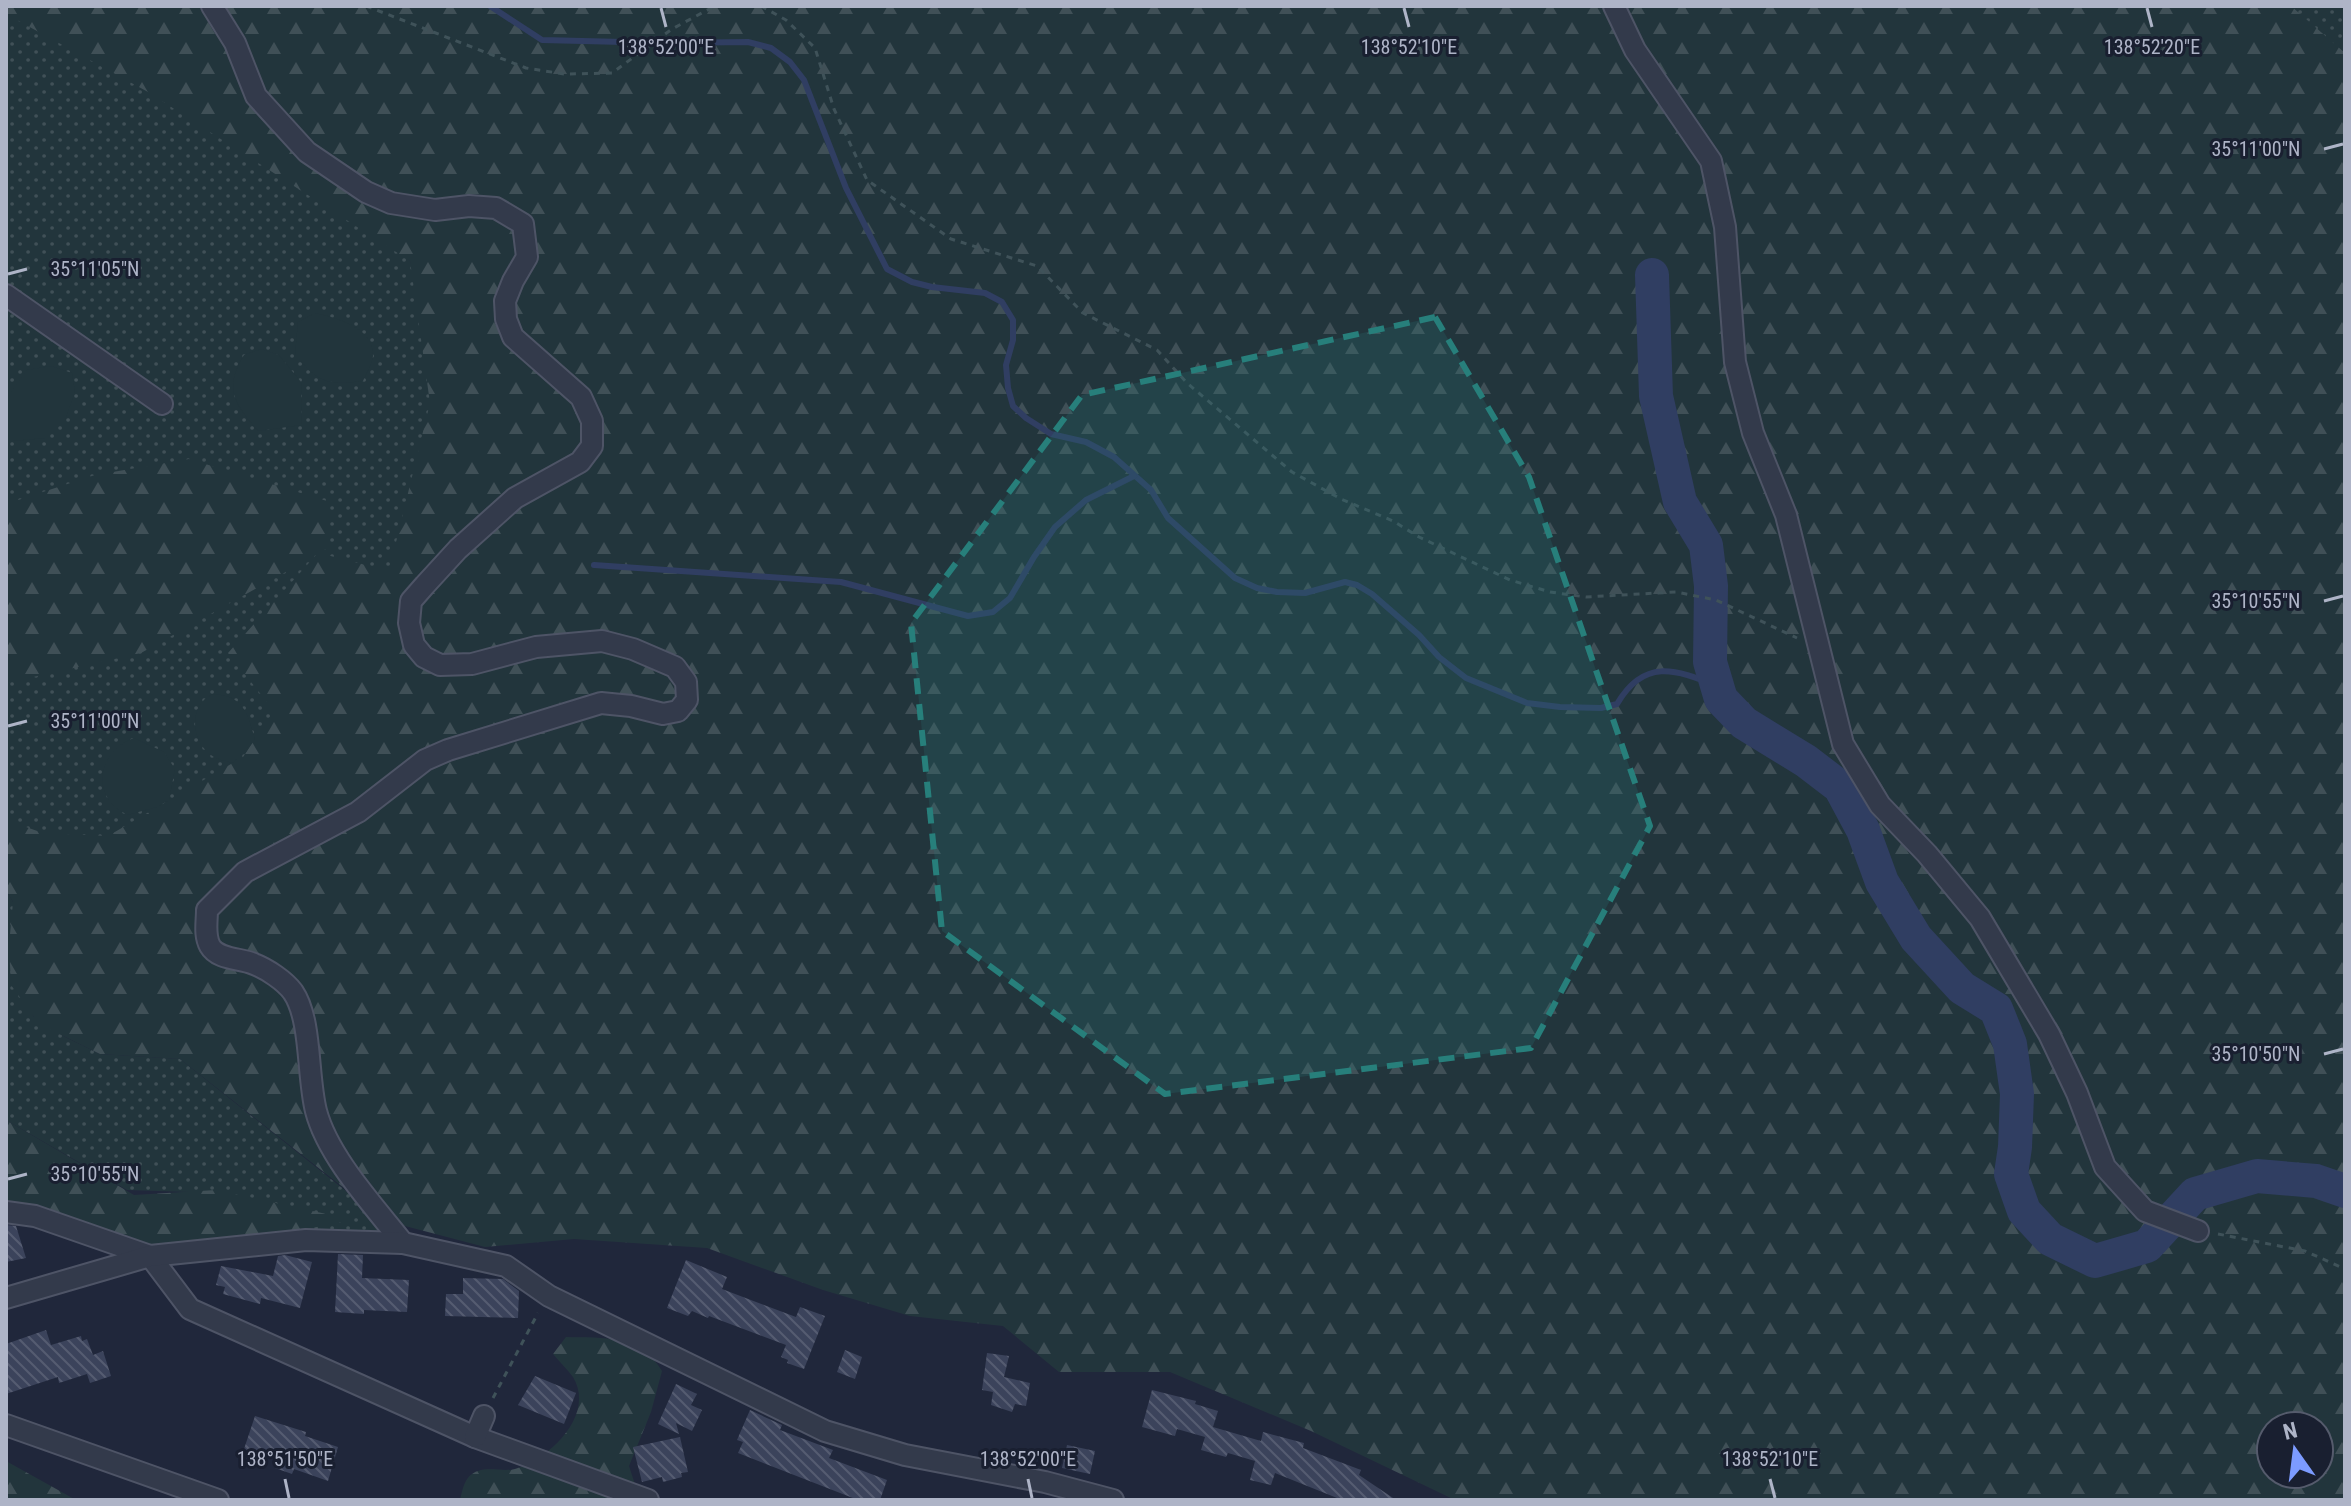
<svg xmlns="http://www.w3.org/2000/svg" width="2351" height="1506" font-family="'Roboto Condensed',sans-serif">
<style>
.grass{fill:url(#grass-dots)}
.forest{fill:url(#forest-firs);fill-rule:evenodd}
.garden{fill:#22353c}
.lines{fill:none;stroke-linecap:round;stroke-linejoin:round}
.stream{stroke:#303e62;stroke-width:6}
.river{stroke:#303e62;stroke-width:34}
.building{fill:url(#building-back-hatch)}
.minor-casing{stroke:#4e5466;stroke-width:24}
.path{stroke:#3f5259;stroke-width:3;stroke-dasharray:6 6;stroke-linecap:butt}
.minor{stroke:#333a4b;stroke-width:20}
.marked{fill:#277f7b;fill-opacity:0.2;stroke:#277f7b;stroke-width:6;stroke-dasharray:16 10;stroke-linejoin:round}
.ticks{fill:none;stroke:#aeb4c7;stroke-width:3}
.ticks-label{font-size:20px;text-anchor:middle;fill:#aeb4c7;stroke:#191f30;stroke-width:6;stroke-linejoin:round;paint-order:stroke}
</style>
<defs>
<pattern id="grass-dots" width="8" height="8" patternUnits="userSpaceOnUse" patternTransform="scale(2)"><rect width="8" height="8" fill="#22353c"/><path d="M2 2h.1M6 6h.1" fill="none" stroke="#405057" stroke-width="1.8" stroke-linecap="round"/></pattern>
<pattern id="forest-firs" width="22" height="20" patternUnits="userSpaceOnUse" patternTransform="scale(2)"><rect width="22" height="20" fill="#22353c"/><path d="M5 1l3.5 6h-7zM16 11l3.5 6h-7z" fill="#405057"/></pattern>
<pattern id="building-back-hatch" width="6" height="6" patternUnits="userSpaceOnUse" patternTransform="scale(2)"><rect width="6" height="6" fill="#3b435b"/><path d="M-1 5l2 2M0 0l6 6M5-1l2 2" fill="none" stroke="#555c71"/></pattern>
</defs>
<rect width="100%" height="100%" fill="#20273b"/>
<g class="grass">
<polygon points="6,6 108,6 410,261 456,426 330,782 139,880 6,876"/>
<polygon points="2212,6 2345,6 2345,131"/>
<polygon points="6,890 13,902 33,1016 65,1037 100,1054 180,1059 390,1226 392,1243 315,1234 189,1192 127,1190 6,1120"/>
</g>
<g class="forest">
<path d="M6,6H2291L2345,53V1500H1455L1311,1431L1170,1372H1059L1003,1326L910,1316L823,1290L707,1248L574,1239L485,1247L386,1221L180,1059L100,1054L39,1024L11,985L9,945L13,902L6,890V820L43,833L108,836L243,757L274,711L228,653L316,555L141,653L6,683V504L95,475L189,459L327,501L326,549L319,553L389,571L430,403L410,261L148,92L6,14ZM2271,1426H2319V1474H2271Z"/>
<polygon points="6,1120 134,1195 216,1190 354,1220 179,1253 29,1225 6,1224"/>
<path d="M566,1337C604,1338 640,1334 662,1371L651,1412L629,1466L640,1500H460C463,1488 465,1475 478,1471C490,1467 504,1472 515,1469C549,1459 596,1415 573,1377C567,1369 559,1361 553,1354Z"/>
<polygon points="6,1461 76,1500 6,1500"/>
</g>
<g class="garden">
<path d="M315,313C336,318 374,327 373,356C372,364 366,374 363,381C327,385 318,383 295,354L298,322Z"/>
<path d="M261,349L279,355L301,382L302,425L258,431C235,404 223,389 244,355Z"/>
<polygon points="51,366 72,373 75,392 65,420 45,438 13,441 6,435 6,399 27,370"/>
<path d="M213,694C244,696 247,712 255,739L233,763C227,761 219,760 214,757C191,744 187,705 213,694Z"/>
<path d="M134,738L164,752L175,769L169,800L157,807L127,815C123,812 115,808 112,804C91,780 107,747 134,738Z"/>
</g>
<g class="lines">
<g class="stream">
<path d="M490,6L542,40L664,43L748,42L771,48L790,62L804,80L846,188L887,269L912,282L932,287L985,293L1002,302L1013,320V340L1006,365L1008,388L1013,406L1026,418L1051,434L1086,442L1114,457L1151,490L1168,518L1235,578L1257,588L1277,592L1305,593L1345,582L1357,585L1372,594L1419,635L1439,657L1466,678L1527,703L1560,707L1601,708L1617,704C1644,658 1675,669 1717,686"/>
<polyline points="594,565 841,582 968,616 993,612 1010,598 1034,557 1055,527 1086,500 1134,476"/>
</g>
<polyline class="river" points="1652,275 1656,396 1680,502 1706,545 1711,586 1710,662 1721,699 1744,723 1806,761 1840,787 1863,830 1882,882 1916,938 1962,988 1996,1009 2010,1044 2017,1094 2015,1147 2011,1174 2024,1211 2050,1239 2095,1261 2147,1246 2195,1194 2257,1176 2316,1181 2345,1191"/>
</g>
<g class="building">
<polygon points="6,1225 16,1226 26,1258 6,1262"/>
<polygon points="338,1254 363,1255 362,1278 409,1280 407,1312 364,1310 364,1314 335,1312"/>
<polygon points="285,1255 312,1262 300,1308 261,1298 260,1304 223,1294 225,1287 216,1285 221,1266 273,1276 278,1256"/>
<polygon points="686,1260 727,1277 722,1289 796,1317 800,1307 825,1316 804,1369 787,1363 788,1360 781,1357 786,1345 709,1316 708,1318 692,1311 688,1316 667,1308"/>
<polygon points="463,1278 503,1279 519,1291 518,1318 445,1316 446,1294 463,1294"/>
<polygon points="46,1330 51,1345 81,1336 82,1341 87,1339 93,1355 103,1351 111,1376 90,1383 87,1374 59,1383 58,1377 6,1394 6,1344"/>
<polygon points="845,1350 862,1357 855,1379 837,1372"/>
<polygon points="987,1353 1009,1356 1004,1377 1030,1383 1026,1406 1015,1404 1012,1412 991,1405 993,1392 982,1390"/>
<polygon points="535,1376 576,1393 564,1424 518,1405"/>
<polygon points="676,1384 697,1394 691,1405 702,1410 692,1431 676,1423 679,1434 658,1424"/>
<polygon points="1152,1390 1196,1401 1195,1404 1218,1411 1213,1427 1261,1441 1263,1432 1304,1443 1303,1448 1361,1470 1359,1475 1396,1500 1342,1500 1275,1473 1271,1485 1250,1480 1255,1461 1228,1453 1226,1457 1201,1450 1205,1437 1177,1429 1175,1436 1142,1427"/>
<polygon points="750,1410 782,1425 780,1430 833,1450 829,1458 887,1480 880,1500 858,1500 738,1453 743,1442 737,1440"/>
<polygon points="255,1416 306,1432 305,1436 338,1447 328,1481 294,1469 292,1474 275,1468 278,1460 244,1449"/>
<polygon points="680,1437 688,1472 681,1473 682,1477 663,1482 662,1477 642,1482 633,1447"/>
<polygon points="1067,1445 1095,1451 1090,1474 1062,1468"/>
</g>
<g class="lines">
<defs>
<g id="minor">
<path d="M212,6L235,43L256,96L307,152L366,192L391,203L435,210L469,206L496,208L523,224L527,257L513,281L505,301L506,319L513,337L581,397L592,421V446L580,462L515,498L458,549L425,585L411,601L409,623L414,645L424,657L440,665L472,664L536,647L602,641L633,649L675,667L686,682L687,700L678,711L663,714L631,706L601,703L448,750L425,760L358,812L245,872L207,910C207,922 204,935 210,946C218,960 241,958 254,964C267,969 285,981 293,992C312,1020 307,1076 316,1111C328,1157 374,1206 403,1243"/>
<polyline points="1614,6 1635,50 1711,161 1725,227 1735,362 1753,433 1786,515 1843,744 1880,805 1927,854 1980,918 2049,1034 2077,1093 2105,1167 2145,1211 2198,1231"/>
<polyline points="6,295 162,404"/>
<polyline points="6,1212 35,1216 150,1256 190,1309 475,1437 648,1500"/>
<polyline points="6,1298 150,1256 306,1240 403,1243 506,1266 549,1296 825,1431 905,1455 1045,1482 1113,1500"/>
<polyline points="6,1425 218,1500"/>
<polyline points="475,1437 484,1416"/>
</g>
</defs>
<use href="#minor" class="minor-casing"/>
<g class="path">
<polyline points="366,6 526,68 564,74 612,73 672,29 715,6"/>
<polyline points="761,6 786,20 815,48 834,109 867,180 951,239 1037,266 1083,313 1157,350 1187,383 1292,472 1341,499 1393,521 1419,537 1510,580 1550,592 1586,597 1676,592 1716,600 1797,638"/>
<polyline points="2218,1234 2305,1251 2345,1269"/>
<polyline points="493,1398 538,1313"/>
</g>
<use href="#minor" class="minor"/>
</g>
<path class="marked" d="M1435,317L1529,477L1650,826L1531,1048L1165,1094L942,931L911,623L1082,395Z"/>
<path class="ticks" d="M661,8L666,27M1404,8L1409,27M2147,8L2152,27M2324,149L2343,144M8,274L27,269M2324,601L2343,596M8,726L27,721M2324,1054L2343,1049M8,1179L27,1174M285,1479L289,1498M1028,1479L1032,1498M1770,1479L1775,1498"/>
<g class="ticks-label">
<text x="666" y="54">138°52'00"E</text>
<text x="1409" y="54">138°52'10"E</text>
<text x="2152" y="54">138°52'20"E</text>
<text x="2256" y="156">35°11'00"N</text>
<text x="95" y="276">35°11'05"N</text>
<text x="2256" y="608">35°10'55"N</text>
<text x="95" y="728">35°11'00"N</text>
<text x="2256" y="1061">35°10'50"N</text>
<text x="95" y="1181">35°10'55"N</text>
<text x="285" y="1466">138°51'50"E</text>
<text x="1028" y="1466">138°52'00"E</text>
<text x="1770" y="1466">138°52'10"E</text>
</g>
<rect width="2351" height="1506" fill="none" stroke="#aeb4c7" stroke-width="16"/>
<g transform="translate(2295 1450) rotate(346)"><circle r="38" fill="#191f30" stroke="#555b6c" stroke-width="2"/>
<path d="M0-6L14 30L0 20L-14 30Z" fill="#7c9bff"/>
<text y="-12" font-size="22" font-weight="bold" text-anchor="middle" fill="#aeb4c7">N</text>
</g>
</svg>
